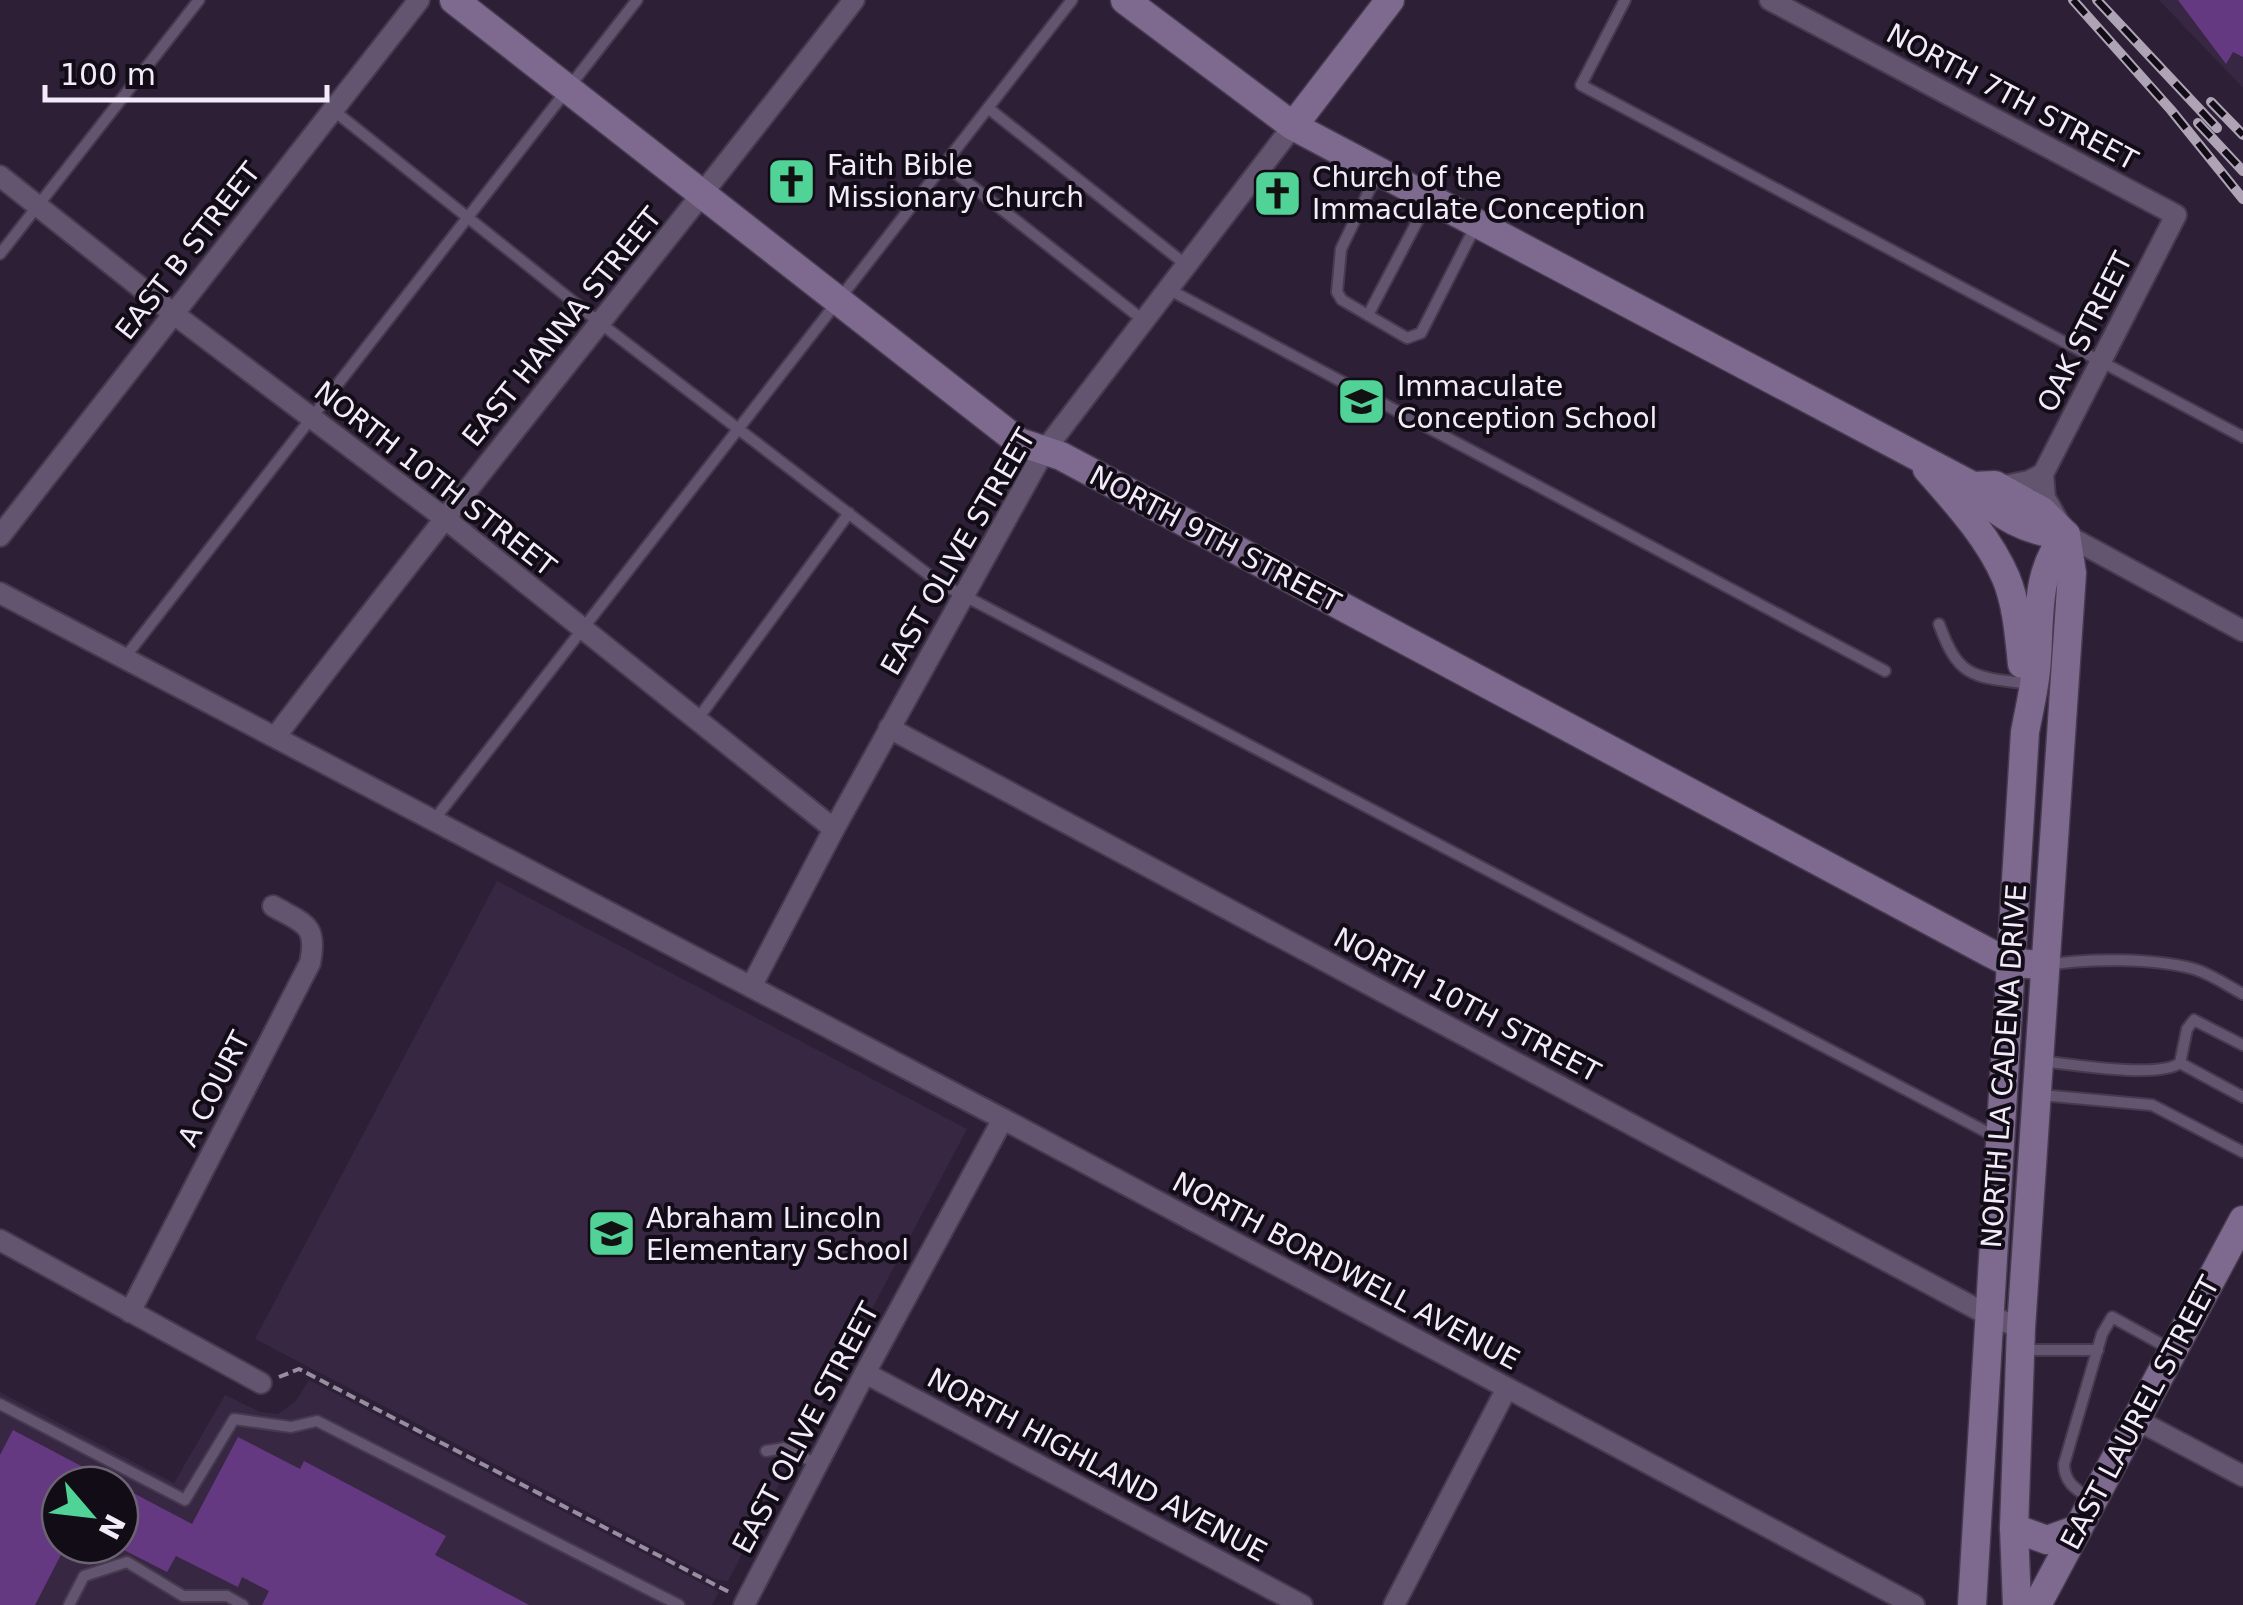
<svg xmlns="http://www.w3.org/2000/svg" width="2243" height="1605" font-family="'DejaVu Sans',sans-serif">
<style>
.built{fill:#372743;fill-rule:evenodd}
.building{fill:#653982}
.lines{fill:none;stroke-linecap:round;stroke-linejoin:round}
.lane-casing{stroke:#463a4e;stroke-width:14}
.street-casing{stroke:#463a4e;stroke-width:24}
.secondary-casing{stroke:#463a4e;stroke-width:31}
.path{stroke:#988ea1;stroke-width:4;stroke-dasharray:10 5;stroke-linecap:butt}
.lane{stroke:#63556f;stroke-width:10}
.street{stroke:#63556f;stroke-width:20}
.secondary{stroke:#7e698f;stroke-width:28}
.rail-casing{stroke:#aea4b6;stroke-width:10}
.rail{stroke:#120c16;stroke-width:6;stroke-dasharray:19;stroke-linecap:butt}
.labels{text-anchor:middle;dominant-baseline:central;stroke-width:8;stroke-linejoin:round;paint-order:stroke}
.street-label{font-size:28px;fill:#f3ebfa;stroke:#120c16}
.poi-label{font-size:28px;fill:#f3ebfa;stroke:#120c16;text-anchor:start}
</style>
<rect width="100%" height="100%" fill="#2c1f36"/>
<g class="built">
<polygon points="2159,0 2243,0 2243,88"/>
<polygon points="497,881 967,1129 728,1581 717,1580 255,1339"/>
<path d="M309,1380L719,1592L712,1605H0V1392L174,1483L225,1395L260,1412L278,1414L295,1402ZM60,1485H120V1545H60Z"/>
</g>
<g class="building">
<polygon points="2178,0 2243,0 2243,57 2233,52 2226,64"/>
<polygon points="13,1430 117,1485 60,1485 60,1545 66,1545 35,1605 0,1605 0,1455"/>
<polygon points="238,1437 300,1469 304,1461 446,1536 435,1555 529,1605 262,1605 269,1591 242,1577 238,1587 176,1556 167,1572 120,1548 120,1486 192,1524"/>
</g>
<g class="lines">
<defs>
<g id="lane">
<polyline points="1625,0 1581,85 2243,437"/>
<polyline points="988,108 1185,264"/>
<polyline points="333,110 600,323 938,582 1998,1138"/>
<polyline points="944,164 1143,320"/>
<polyline points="1378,172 1341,249 1337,292 1342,300 1407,338 1421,333 1475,227"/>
<polyline points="0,254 199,0"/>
<polyline points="1168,289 1885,671"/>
<polyline points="1368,315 1429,199"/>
<path d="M1939,624C1958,676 1971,677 2023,683"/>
<polyline points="126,656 637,0"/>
<polyline points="697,720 849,513"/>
<polyline points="434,820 1072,0"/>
<path d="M2046,965C2087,958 2155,958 2194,969C2211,974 2228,986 2243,994"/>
<polyline points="2243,1045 2194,1020 2187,1029 2180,1063 2243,1097"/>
<path d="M2040,1061C2070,1064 2157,1079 2180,1063"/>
<polyline points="2041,1095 2152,1105 2243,1152"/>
<polyline points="2024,1350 2098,1350"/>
<polyline points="0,1404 185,1500 234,1419 291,1427 317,1421 679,1605"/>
<polyline points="766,1451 784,1448 817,1464"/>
<path d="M2092,1500C2077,1490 2064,1483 2064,1464L2102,1334L2112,1317L2172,1350"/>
<polyline points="69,1605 84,1576 127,1562 183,1596 227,1596 243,1605"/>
</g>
<g id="street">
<polyline points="1770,0 2176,215 2043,474 2045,498 2066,535 2243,631"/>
<polyline points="0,176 174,314 443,517 834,829"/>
<polyline points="1999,487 2029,481 2043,474"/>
<polyline points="0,536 419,0"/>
<polyline points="0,593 1003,1119 1914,1605"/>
<polyline points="889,728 1988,1315 2021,1328"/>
<path d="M276,736C465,488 663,247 854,0"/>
<polyline points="751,987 834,829 1044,451 1293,126"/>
<polyline points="0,1240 261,1383"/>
<path d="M130,1312L310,963C318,924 304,924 273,906"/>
<polyline points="865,1373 1302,1605"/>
<polyline points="2137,1420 2243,1476"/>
<polyline points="744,1605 865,1373 1003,1119"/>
<polyline points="1394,1605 1507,1388"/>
</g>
<g id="secondary">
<polyline points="454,0 1019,442 1061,456 1990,953 2010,963 2045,965"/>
<path d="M1125,0L1293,126L1973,486C1995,516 2030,533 2066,535"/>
<polyline points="1293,126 1390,0"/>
<path d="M1927,469C1956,502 1989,538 2006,578C2017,605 2019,636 2022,664"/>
<polyline points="1973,486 1995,485 2042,511 2066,535 2072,573 2021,1328 2014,1528 2017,1605"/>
<polyline points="2014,1528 2047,1540 2078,1529"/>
<path d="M1972,1605L2025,732C2029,711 2034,690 2036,670C2041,623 2033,572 2066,535"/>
<polyline points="2037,1605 2243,1220"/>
</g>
</defs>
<use href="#lane" class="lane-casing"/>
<use href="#street" class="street-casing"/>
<use href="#secondary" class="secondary-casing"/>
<polyline class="path" points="279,1377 299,1369 729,1592"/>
<use href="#lane" class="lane"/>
<use href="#street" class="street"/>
<use href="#secondary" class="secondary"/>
<defs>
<g id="rail">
<polyline points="2073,0 2171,110 2243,199"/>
<polyline points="2097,0 2217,128"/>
<polyline points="2211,102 2243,135"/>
<polyline points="2198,123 2243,171"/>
</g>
</defs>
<use href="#rail" class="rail-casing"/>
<use href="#rail" class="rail"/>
</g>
<defs>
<symbol id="church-square" viewBox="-11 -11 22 22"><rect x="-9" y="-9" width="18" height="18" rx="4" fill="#51d398" stroke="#120c16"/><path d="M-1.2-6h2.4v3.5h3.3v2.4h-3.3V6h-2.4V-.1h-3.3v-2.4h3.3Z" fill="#111"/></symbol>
<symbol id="school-square" viewBox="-11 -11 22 22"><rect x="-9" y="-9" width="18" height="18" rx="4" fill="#51d398" stroke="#120c16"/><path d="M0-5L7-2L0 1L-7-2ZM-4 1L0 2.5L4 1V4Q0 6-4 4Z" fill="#111"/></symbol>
</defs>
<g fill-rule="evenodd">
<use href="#church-square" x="764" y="154" width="55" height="55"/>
<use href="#church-square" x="1250" y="166" width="55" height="55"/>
<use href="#school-square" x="1334" y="374" width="55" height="55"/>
<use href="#school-square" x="584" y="1206" width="55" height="55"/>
</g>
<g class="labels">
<g class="street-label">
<text transform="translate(2012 97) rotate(28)">NORTH 7TH STREET</text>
<text transform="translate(188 251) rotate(-52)">EAST B STREET</text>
<text transform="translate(562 327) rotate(-51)">EAST HANNA STREET</text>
<text transform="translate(2085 332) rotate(-63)">OAK STREET</text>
<text transform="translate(435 479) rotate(38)">NORTH 10TH STREET</text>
<text transform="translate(1215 539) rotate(28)">NORTH 9TH STREET</text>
<text transform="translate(958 552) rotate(-60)">EAST OLIVE STREET</text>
<text transform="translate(1467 1005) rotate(28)">NORTH 10TH STREET</text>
<text transform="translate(2004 1066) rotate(-86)">NORTH LA CADENA DRIVE</text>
<text transform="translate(214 1089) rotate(-63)">A COURT</text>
<text transform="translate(1346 1271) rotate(28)">NORTH BORDWELL AVENUE</text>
<text transform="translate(2140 1413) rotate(-62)">EAST LAUREL STREET</text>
<text transform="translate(806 1428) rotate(-62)">EAST OLIVE STREET</text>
<text transform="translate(1097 1465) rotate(28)">NORTH HIGHLAND AVENUE</text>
</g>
<g class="poi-label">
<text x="827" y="165">Faith Bible<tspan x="827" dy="32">Missionary Church</tspan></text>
<text x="1312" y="177">Church of the<tspan x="1312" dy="32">Immaculate Conception</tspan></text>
<text x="1397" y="386">Immaculate<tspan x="1397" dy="32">Conception School</tspan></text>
<text x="646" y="1218">Abraham Lincoln<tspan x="646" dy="32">Elementary School</tspan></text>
</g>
</g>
<g transform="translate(90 1515) rotate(118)"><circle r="48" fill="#120c16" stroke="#6c6571" stroke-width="2.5"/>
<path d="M0-8L18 38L0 25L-18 38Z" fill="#51d398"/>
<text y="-15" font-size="28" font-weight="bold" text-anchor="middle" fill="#f3ebfa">N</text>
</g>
<path d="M45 85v15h282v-15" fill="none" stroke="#f3ebfa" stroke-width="5"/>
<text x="60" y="85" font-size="30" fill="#f3ebfa" stroke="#120c16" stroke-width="8" paint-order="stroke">100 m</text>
</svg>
